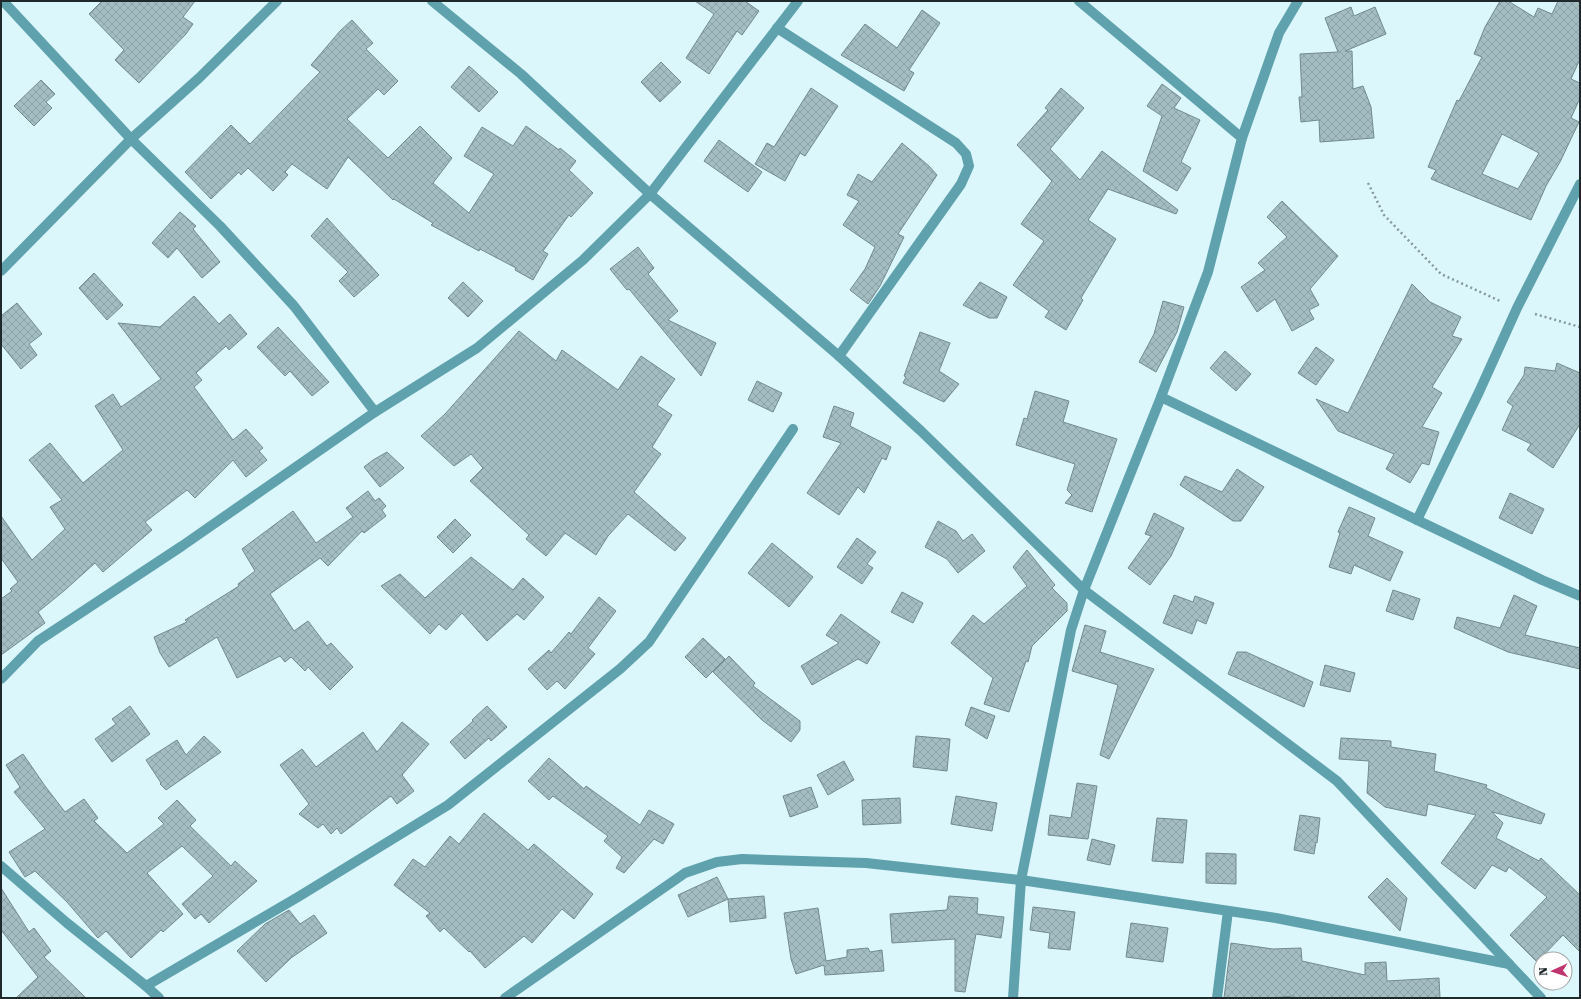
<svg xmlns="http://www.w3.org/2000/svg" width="1581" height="999" font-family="'Roboto Serif',serif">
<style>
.building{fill:url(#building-cross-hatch);stroke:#718a8e;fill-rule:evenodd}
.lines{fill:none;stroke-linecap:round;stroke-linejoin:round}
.path{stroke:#85989b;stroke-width:2.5;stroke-dasharray:2 3;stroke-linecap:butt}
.minor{stroke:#5fa2ad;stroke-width:10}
.tertiary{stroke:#5fa2ad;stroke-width:10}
</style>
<defs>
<pattern id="building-cross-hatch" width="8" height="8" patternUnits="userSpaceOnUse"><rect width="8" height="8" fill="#a3bdc2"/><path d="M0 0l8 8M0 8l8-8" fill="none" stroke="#8ca2a7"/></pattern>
</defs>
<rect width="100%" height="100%" fill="#dcf7fb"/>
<g class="building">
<polygon points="102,1 195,1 183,17 193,24 186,34 139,83 115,60 124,50 89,14"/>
<polygon points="695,1 745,1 759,11 742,35 737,31 709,74 686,58 714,14"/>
<path d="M1500,1H1508L1534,17L1538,8L1552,14L1558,1H1580V59L1571,79L1580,83V98L1571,118L1579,122L1560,162L1546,186L1531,220L1431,179L1436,170L1428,167L1457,100L1459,101L1482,57L1474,54L1485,27ZM1502,134L1539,153L1518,189L1482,174Z"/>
<polygon points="1351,7 1354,16 1375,7 1386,34 1345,51 1352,51 1353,89 1363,86 1371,107 1374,138 1320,142 1319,120 1301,122 1299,97 1302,97 1300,54 1338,52 1325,18"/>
<polygon points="922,10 940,23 909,70 914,73 904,91 841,55 865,24 897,48"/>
<polygon points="352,20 373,43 366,49 398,81 384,95 378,89 347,119 388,158 420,126 452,158 433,183 469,213 494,174 464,156 482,127 513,146 526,126 559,150 560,148 576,161 569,170 593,193 571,217 569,215 543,251 548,254 533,280 515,270 516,268 480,249 479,251 431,225 433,223 394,199 393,200 348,157 327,189 292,164 285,172 288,175 273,191 248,168 241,175 239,172 211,199 185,172 231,125 250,144 320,72 311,65 340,31"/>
<polygon points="661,62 681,82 660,102 641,82"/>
<polygon points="469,66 498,92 479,112 451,87"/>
<polygon points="41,80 55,94 46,102 52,108 34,126 14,106"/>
<polygon points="1162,84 1181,98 1174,108 1200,120 1181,162 1191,168 1177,191 1143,171 1162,116 1147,106"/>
<polygon points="811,88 838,106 805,156 800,153 785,181 755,164 767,143 774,147"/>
<polygon points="1061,88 1084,108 1050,149 1080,180 1102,151 1178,210 1176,214 1108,189 1088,220 1116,239 1081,298 1083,300 1066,330 1045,317 1049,311 1013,285 1044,241 1021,224 1052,181 1017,145 1048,110 1045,108"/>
<polygon points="719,140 762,172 748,192 704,161"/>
<polygon points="902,143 929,166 937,175 898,234 904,237 880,286 868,304 850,290 865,269 875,247 843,225 859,201 847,195 858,174 872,182"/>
<polygon points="1282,201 1338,256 1310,289 1319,305 1309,310 1314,319 1292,331 1275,299 1257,312 1241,287 1265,270 1258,263 1287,237 1267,217"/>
<polygon points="180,212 196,226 193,229 220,262 202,278 177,248 168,258 152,243"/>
<polygon points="327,218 379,275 354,297 339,281 348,272 311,236"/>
<polygon points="638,247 654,268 648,274 678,311 668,320 716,343 701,376 629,289 627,290 610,269"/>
<polygon points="94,273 123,305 107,320 79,288"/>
<polygon points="463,282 483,301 468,317 448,298"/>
<polygon points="980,282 1007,297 997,318 989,318 963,305"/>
<polygon points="1412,284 1430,302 1461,317 1452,336 1462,339 1432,387 1442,393 1422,427 1439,432 1429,465 1422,463 1410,483 1386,469 1394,454 1338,431 1316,399 1348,413"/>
<polygon points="194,296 219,324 230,314 247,334 229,350 226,346 196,373 202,380 194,387 233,440 246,429 263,448 259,451 267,460 246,477 233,460 195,498 187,490 145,522 152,530 103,572 95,563 65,590 38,612 45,623 1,655 1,599 12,591 10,589 18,582 1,558 1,516 32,560 65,529 50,507 62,500 29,460 50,443 83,483 123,450 95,406 113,394 121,407 161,379 118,323 160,327"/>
<polygon points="1163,301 1184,307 1177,332 1156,372 1139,362 1154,334"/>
<polygon points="17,303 42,334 29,344 37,355 21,369 1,344 1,316"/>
<polygon points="278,327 329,382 312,396 290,371 285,376 257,347"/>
<polygon points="519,331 556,361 562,350 618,390 641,356 675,379 657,405 672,415 652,447 661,454 634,492 686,538 675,551 628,514 608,536 596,555 565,533 546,556 526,539 529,535 470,481 483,468 471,454 454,466 421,436 445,414"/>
<polygon points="920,332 950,343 939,371 959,384 944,402 903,383 906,377 904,376"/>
<polygon points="1316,347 1334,360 1316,385 1298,373"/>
<polygon points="1225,351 1251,374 1236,391 1210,368"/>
<polygon points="1557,363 1580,373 1580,424 1553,468 1527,450 1531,444 1502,430 1513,406 1507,402 1524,375 1525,367 1555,371"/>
<polygon points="757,381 782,393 773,412 748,400"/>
<polygon points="1035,391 1069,401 1063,422 1117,439 1092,512 1065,503 1072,495 1067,490 1075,464 1016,445 1024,418 1027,419"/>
<polygon points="834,406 854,413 850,426 891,447 886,460 882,458 864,493 858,487 839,515 807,493 841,443 823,437"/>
<polygon points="387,452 404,468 380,487 364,467 373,460"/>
<polygon points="1237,469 1264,487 1241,521 1233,521 1180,485 1185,476 1222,492"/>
<polygon points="368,491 375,501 379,498 386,506 382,510 386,516 364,533 362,531 328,566 320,558 270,594 294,631 308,621 327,646 331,643 353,667 330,690 308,667 305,671 291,657 285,662 280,656 237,678 217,637 169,667 160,653 154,637 187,622 185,620 239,586 238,584 255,571 242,549 293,511 316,543 353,517 346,508"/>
<polygon points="1510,493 1544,509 1532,534 1499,518"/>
<polygon points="1349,507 1375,518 1368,536 1403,552 1390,581 1354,565 1351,574 1329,567 1340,533 1338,532"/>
<polygon points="1154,513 1184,528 1171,556 1150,585 1128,568 1151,536 1145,534"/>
<polygon points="455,519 471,535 453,553 437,537"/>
<polygon points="938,521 956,531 963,541 972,534 985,551 958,573 947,559 925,547"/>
<polygon points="857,538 876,552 867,564 873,568 862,584 837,567"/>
<polygon points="772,543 813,577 789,607 748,573"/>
<polygon points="1027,550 1055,585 1052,588 1067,603 1067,611 1032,646 1028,662 1026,661 1009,712 984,704 993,678 951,643 973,615 984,624 1027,586 1013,567"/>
<polygon points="471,557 513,590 523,578 544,597 524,620 517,614 487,641 462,613 446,630 439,624 430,634 381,586 400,574 425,598"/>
<polygon points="1393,590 1420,599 1413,620 1386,611"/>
<polygon points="902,592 923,603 913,623 891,612"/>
<polygon points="1174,595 1193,602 1195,596 1214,603 1206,624 1197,620 1192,634 1163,623"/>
<polygon points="1514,595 1537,606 1525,635 1580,648 1580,669 1508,652 1454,628 1457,617 1500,628"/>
<polygon points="599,597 616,611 588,648 595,654 565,689 557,681 547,690 528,669 549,650 551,653 569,632 571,634"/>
<polygon points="841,614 880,642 867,664 858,659 812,685 801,666 839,643 826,635"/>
<polygon points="1085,625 1106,631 1100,652 1154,669 1109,759 1100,755 1118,685 1072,671"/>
<polygon points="703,638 725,659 706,678 685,657"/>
<polygon points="1237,652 1246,652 1313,682 1304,707 1228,674"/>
<polygon points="729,656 755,683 753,686 800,721 800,730 791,742 762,720 713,672"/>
<polygon points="1325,665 1355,673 1350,692 1320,685"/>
<polygon points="130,706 150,734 112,762 95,739 116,724 112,719"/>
<polygon points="487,706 507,727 491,741 489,738 465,759 450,742 473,721 472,720"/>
<polygon points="971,707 995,716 987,739 965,725"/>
<polygon points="402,722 429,744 402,775 414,791 397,804 391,796 341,834 337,828 331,834 323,824 318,828 299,814 309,804 280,765 302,749 316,767 363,732 377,752"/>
<polygon points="204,736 221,752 166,790 160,784 161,783 146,760 177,740 186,755"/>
<polygon points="916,736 950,739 947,771 913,767"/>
<polygon points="1341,738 1391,741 1391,747 1436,754 1434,771 1487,785 1486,788 1545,814 1541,824 1492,812 1503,823 1496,838 1539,861 1541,858 1580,895 1580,952 1563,935 1537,962 1510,935 1547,897 1509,867 1506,872 1492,865 1475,889 1441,863 1476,815 1428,804 1426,816 1385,807 1367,793 1369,761 1339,759"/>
<polygon points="23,754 45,786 65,812 84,799 98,818 94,821 127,853 164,824 158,818 177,800 196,820 190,826 231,866 235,861 257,881 209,923 201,914 195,919 182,904 213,876 182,846 147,873 183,914 163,932 161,930 131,958 106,931 98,938 67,902 35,871 25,877 9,852 45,829 14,792 20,787 6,765"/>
<polygon points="549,758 584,789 586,786 640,825 649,810 674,824 663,844 654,839 624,873 616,868 622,857 604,841 608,836 553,796 549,800 528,781"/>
<polygon points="844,761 854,780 828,795 817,775"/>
<polygon points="1077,783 1097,786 1088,839 1048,835 1050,815 1071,818"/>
<polygon points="811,787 818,807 790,817 783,796"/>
<polygon points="956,796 997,803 992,831 951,824"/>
<polygon points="900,798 901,823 863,825 862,800"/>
<polygon points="484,813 528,850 534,844 593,894 574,919 562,909 532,943 524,936 485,968 470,951 469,952 444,928 440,932 426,916 430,913 394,885 413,859 425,867 450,836 459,844"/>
<polygon points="1300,815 1320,818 1317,843 1316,842 1314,854 1294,850"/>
<polygon points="1157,818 1187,820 1183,863 1152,861"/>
<polygon points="1092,839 1115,845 1110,865 1087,860"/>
<polygon points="1206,853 1236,854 1236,884 1206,883"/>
<polygon points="717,877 728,899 688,917 678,895"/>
<polygon points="1387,878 1407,898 1400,931 1368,897"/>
<polygon points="1,888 29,932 34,928 51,951 44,957 86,998 16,998 38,977 1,930"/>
<polygon points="764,896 766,918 730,922 728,899"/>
<polygon points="949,896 978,898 977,914 1004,917 1001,938 976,934 965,992 955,991 955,939 892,943 890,914 947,910"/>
<polygon points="1033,907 1075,912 1070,950 1048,948 1050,933 1030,930"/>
<polygon points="818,908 826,961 847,957 847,950 868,948 870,952 882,950 884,971 825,975 824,965 796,974 791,959 784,913"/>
<polygon points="289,910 300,924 314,915 327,933 291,958 266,982 237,951 265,924"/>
<polygon points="1131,923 1168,928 1163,962 1126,957"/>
<polygon points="1231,943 1273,949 1301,948 1302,961 1365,975 1365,963 1386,962 1387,981 1439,978 1440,998 1294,998 1294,996 1269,998 1224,998"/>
</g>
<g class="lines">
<g class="path">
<polyline points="1368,183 1384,215 1441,274 1500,301"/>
<polyline points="1535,314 1580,327"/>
</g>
<g class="minor">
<polyline points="3,1 131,139 220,226 294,306 375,412"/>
<polyline points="777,28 956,143 966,154 969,166 961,184 839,356"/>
<polyline points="1242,138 1279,33 1298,1"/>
<polyline points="1,271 131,139 199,78 277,1"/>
<polyline points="1161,397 1542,580 1580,596"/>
<polyline points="1417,520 1479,392 1517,308 1580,184"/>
<polyline points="1,679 38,641 182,546 375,412 477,348 583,260 650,194 798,1"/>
<polyline points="1,866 67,923 146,986 159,998"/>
<polyline points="146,986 298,897 448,805 620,669 649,642 793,429"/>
<polyline points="505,998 685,873 717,862 742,859 866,863 1021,880 1276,918 1509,964"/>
<polyline points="1013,998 1021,880 1071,630 1084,590 1161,397 1208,272 1242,138 1079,1"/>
<polyline points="1217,998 1228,911"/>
</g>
<polyline class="tertiary" points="432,1 521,74 650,194 839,356 921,431 1084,590 1337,781 1541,998"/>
</g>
<rect width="1581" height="999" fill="none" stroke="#1f292b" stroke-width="4"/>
<g transform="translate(1553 971) rotate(267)"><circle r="19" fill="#ffffff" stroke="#a5a9aa"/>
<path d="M0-3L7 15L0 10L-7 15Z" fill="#bf356f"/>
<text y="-6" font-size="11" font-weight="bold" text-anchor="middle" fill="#1f292b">N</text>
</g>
</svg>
